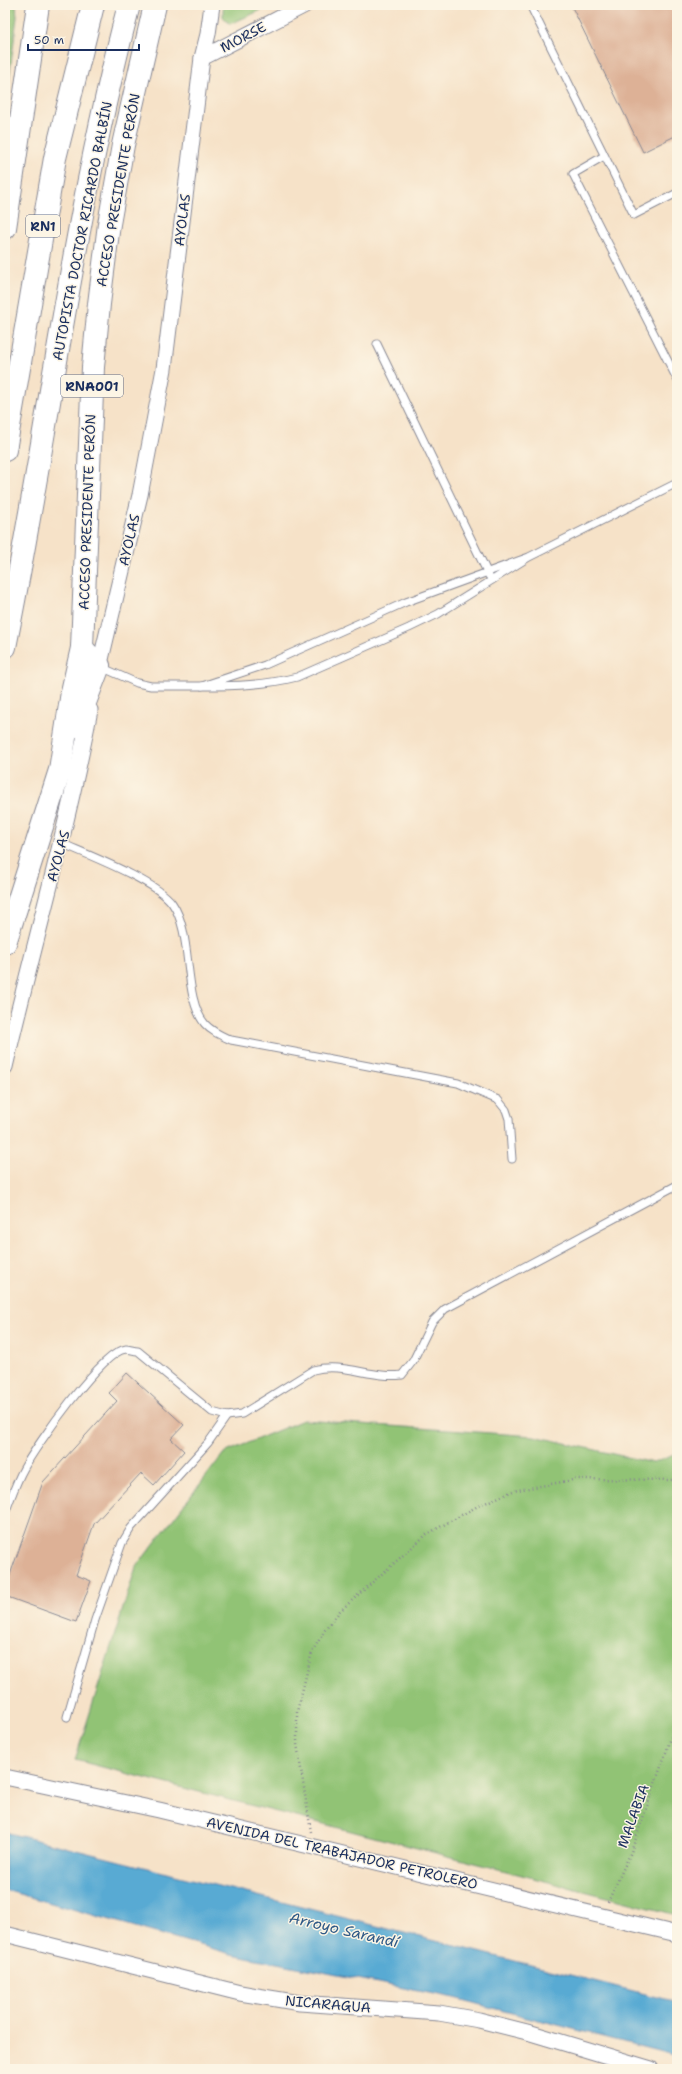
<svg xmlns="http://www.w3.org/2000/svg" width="682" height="2074" font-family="'Shantell Sans',sans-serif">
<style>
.green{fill:#91c374;stroke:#567969}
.water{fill:#58aad3;stroke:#3a6c98}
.building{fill:#ddb196}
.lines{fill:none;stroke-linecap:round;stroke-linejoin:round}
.service-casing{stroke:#888893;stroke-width:9}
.minor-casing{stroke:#888893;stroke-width:17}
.motorway-casing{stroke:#888893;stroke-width:24}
.path{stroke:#888893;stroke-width:2.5;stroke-dasharray:1 3;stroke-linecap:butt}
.service{stroke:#fff;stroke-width:7}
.minor{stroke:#fff;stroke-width:15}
.motorway{stroke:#fff;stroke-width:22}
.labels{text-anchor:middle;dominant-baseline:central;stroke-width:3;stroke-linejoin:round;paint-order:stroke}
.shield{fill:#fcf5e5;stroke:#5e6a86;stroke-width:1}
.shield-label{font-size:13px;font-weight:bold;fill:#1b2f5e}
.street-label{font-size:14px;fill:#1b2f5e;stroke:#fcf5e5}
.water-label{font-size:15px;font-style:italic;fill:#305a87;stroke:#fcf5e5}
</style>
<rect width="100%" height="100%" fill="#fcf5e5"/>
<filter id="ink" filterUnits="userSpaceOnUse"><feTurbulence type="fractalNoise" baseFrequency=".025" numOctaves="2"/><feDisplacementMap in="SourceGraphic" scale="8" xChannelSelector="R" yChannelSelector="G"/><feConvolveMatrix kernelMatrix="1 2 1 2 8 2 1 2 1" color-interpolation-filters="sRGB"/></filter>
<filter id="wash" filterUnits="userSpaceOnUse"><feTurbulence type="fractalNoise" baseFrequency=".012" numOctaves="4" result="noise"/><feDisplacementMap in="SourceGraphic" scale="16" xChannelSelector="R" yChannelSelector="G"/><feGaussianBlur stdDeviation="0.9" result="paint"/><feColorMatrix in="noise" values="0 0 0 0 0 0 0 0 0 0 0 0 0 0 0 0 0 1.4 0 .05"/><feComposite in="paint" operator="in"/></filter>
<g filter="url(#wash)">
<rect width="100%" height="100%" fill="#f6e2c8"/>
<g class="green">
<polygon points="5,5 16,5 17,17 5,110"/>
<polygon points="223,5 273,5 230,24 223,17"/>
<polygon points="303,1420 534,1436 653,1463 677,1454 677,1915 75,1760 136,1567 224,1453"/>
</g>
<polygon class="water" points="5,1832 677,2002 677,2056 454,1998 231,1954 5,1890"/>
<g id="blocks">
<g class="building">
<polygon points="571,5 677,5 677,135 643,152"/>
<polygon points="127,1373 184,1425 171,1439 184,1451 154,1485 141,1473 94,1524 76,1575 91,1581 76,1622 5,1596 5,1589 43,1482 117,1401 109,1393"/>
</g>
</g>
</g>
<g filter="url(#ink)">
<use href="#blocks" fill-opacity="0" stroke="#888893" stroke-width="1"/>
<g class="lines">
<defs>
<g id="service">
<polyline points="530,5 634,215 677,193"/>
<polyline points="604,156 573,174 677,379"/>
<polyline points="377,344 489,576"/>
<path d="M529,557L406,602L265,665L202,686C235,686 266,685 297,677L409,628L438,614L529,557L677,483"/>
<polyline points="101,667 137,683 151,686 202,686"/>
<path d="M61,843C88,855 156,881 172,903C194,934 182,997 205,1024C212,1032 222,1036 231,1040L458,1083L498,1100L506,1110L509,1119L512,1159"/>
<path d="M5,1513C11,1498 16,1482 24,1468C36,1446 102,1351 126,1349C129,1349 134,1351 138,1351L212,1412L227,1416L242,1414L313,1370C344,1362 372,1379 402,1375L413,1361L432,1322L445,1309L677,1185"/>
<polyline points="67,1717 95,1620 122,1543 131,1528 208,1443 227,1416"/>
</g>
<g id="minor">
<polyline points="202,58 305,5"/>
<polyline points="98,672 140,495 164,369 202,58 208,34 212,5"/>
<path d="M5,1067C33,947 67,830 90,710"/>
<polyline points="5,1777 159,1810 677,1934"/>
<polyline points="5,1934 240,1993 300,2003 439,2013 479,2020 531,2033 651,2069"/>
</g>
<g id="motorway">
<polyline points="5,228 38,5"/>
<polyline points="5,450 55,158 93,5"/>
<path d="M5,647C48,434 73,216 129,5"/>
<polyline points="76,726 99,666 82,648"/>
<polyline points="5,943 60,770 72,692 82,648 93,367 99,304 109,224 123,145 155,5"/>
</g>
</defs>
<use href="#service" class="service-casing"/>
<use href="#minor" class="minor-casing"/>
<use href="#motorway" class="motorway-casing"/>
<g class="path">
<polyline points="311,1832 297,1744 297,1712 312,1652 325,1630 340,1611 427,1534 478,1506 513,1491 578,1479 677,1480"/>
<polyline points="608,1902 631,1852 677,1721"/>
</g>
<use href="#service" class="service"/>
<use href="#minor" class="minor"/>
<use href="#motorway" class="motorway"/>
</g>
</g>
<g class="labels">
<g class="shield">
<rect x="26" y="215" width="34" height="22" rx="3"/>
<rect x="61" y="375" width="62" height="22" rx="3"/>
</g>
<g class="shield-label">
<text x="43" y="226">RN1</text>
<text x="92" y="386">RNA001</text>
</g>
<g class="street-label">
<text transform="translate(243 37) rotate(-28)">MORSE</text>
<text transform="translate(118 190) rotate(-80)">ACCESO PRESIDENTE PERÓN</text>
<text transform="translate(182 220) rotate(-83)">AYOLAS</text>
<text transform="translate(82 231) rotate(-79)">AUTOPISTA DOCTOR RICARDO BALBÍN</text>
<text transform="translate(87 512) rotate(-88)">ACCESO PRESIDENTE PERÓN</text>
<text transform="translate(129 540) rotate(-77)">AYOLAS</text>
<text transform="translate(58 856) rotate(-75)">AYOLAS</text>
<text transform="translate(633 1816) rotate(-70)">MALABIA</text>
<text transform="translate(342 1853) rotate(13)">AVENIDA DEL TRABAJADOR PETROLERO</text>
<text transform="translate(328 2004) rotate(5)">NICARAGUA</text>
</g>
<g class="water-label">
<text transform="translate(344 1930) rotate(13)">Arroyo Sarandí</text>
</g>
</g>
<rect width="682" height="2074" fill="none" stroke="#fcf5e5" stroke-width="20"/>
<path d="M28 44v6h111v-6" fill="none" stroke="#1b2f5e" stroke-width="2"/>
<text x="34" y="44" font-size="12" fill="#1b2f5e" stroke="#fcf5e5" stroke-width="3" paint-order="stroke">50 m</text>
</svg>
